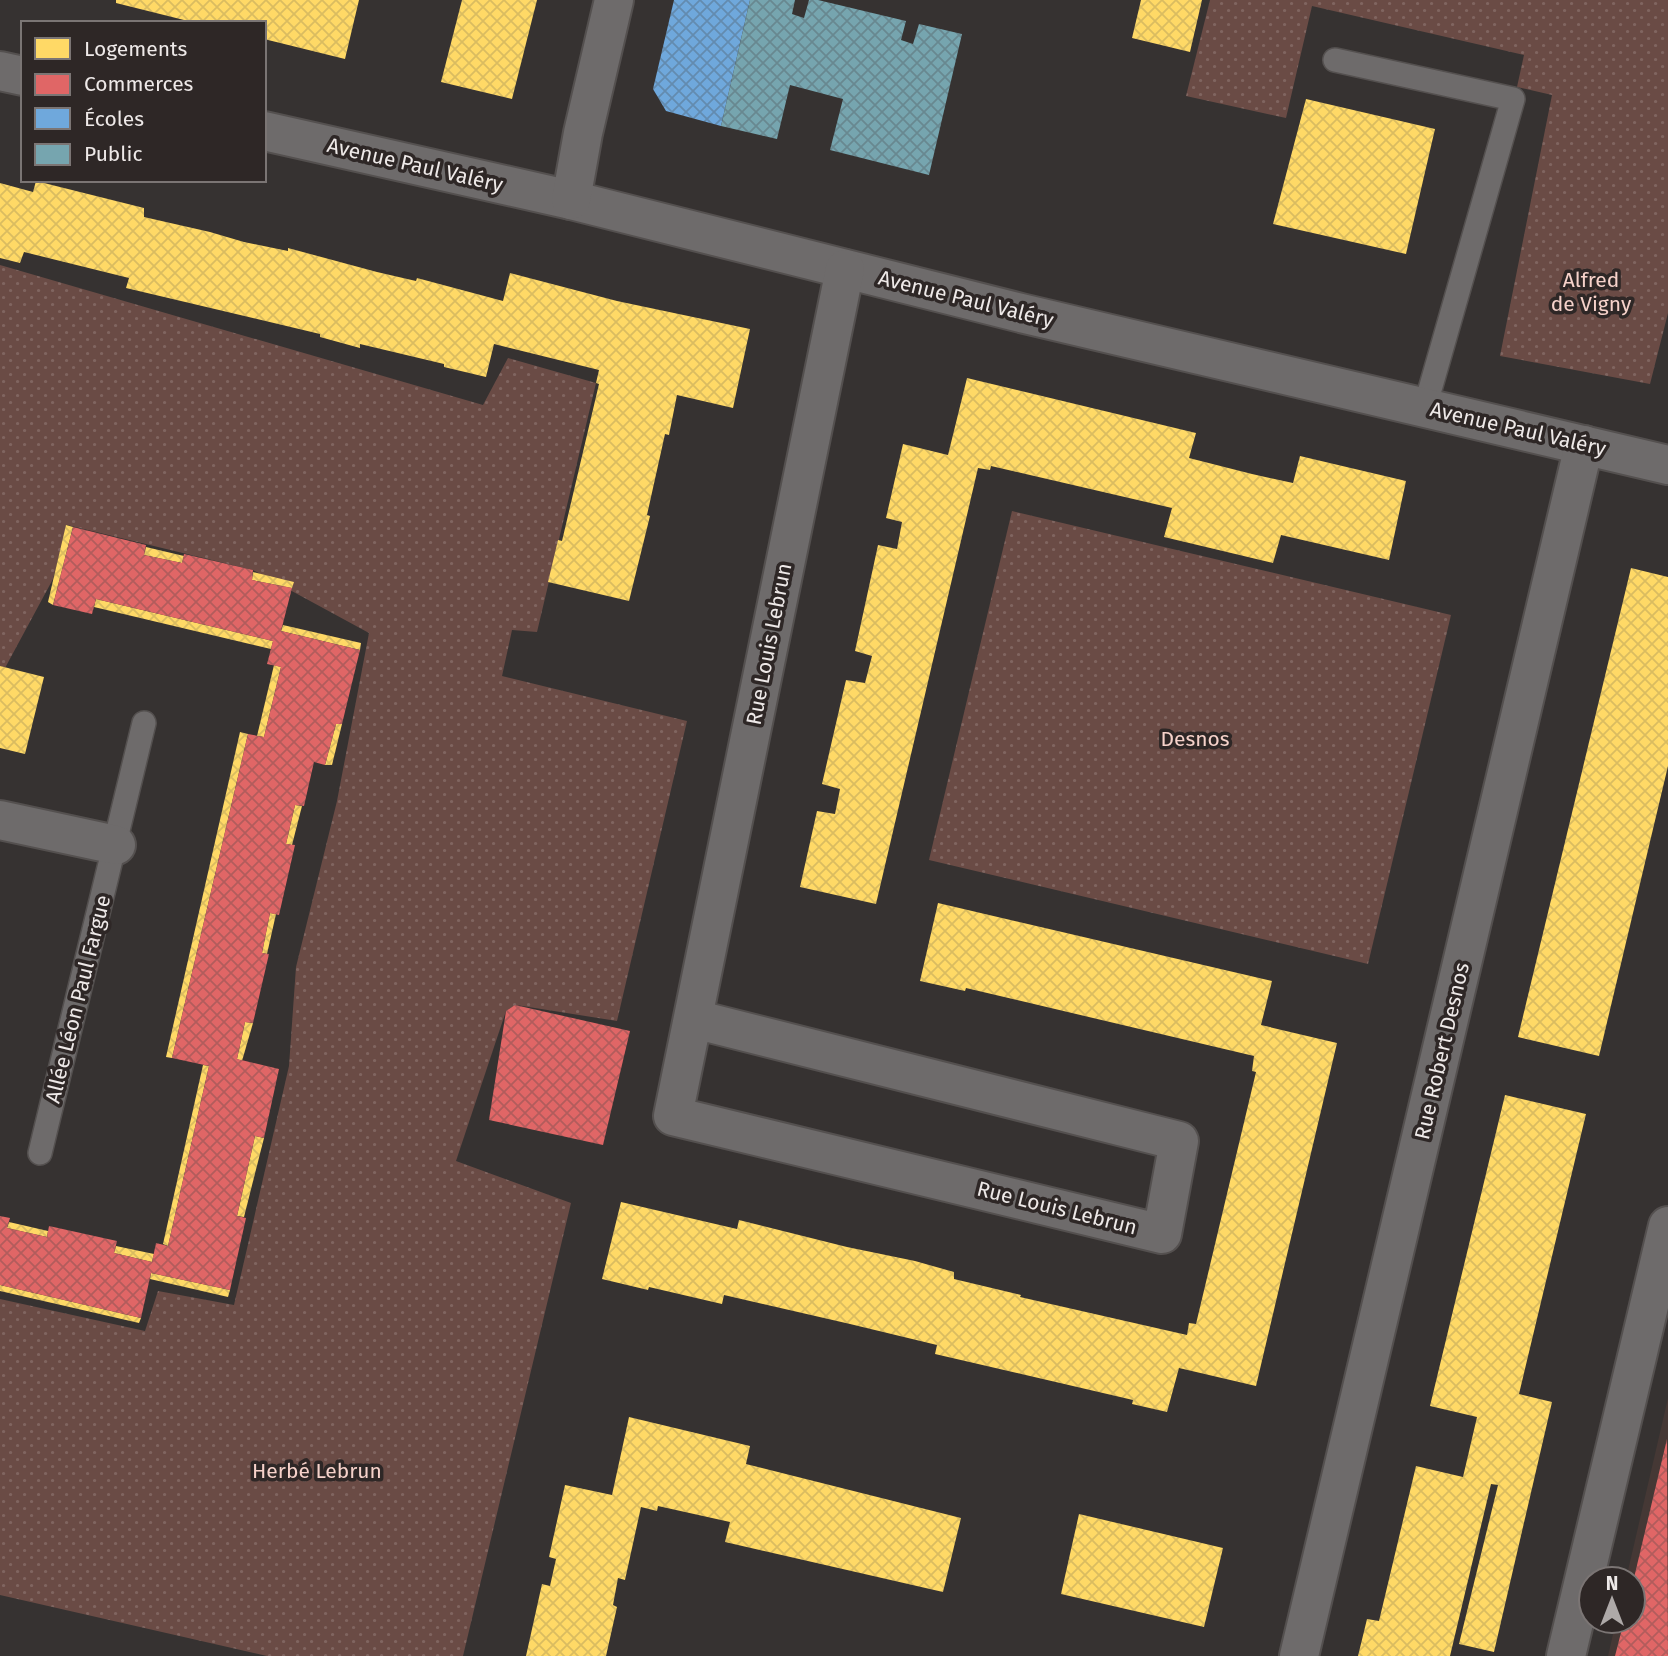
<svg xmlns="http://www.w3.org/2000/svg" width="1668" height="1656" font-family="'Fira Sans',sans-serif">
<style>
.built{fill:#453835}
.park{fill:url(#park-dots)}
.homes{fill:url(#homes-cross-hatch)}
.shops{fill:url(#shops-cross-hatch)}
.schools{fill:url(#schools-cross-hatch)}
.public{fill:url(#public-cross-hatch)}
.lines{fill:none;stroke-linecap:round;stroke-linejoin:round}
.lane-casing{stroke:#54504f;stroke-width:26}
.street-casing{stroke:#54504f;stroke-width:42}
.lane{stroke:#6e6b6b;stroke-width:23}
.street{stroke:#6e6b6b;stroke-width:38}
.labels{text-anchor:middle;dominant-baseline:central;stroke-width:7;stroke-linejoin:round;paint-order:stroke}
.street-label{font-size:21px;fill:#eee9e8;stroke:#2e2726}
.park-label{font-size:21px;fill:#f6d2ca;stroke:#2e2726}
</style>
<defs>
<pattern id="park-dots" width="8" height="8" patternUnits="userSpaceOnUse" patternTransform="scale(1.75)"><rect width="8" height="8" fill="#6a4b45"/><path d="M2 2h.1M6 6h.1" fill="none" stroke="#806560" stroke-width="1.8" stroke-linecap="round"/></pattern>
<pattern id="homes-cross-hatch" width="8" height="8" patternUnits="userSpaceOnUse" patternTransform="scale(1.75)"><rect width="8" height="8" fill="#ffd966"/><path d="M0 0l8 8M0 8l8-8" fill="none" stroke="#dabc60"/></pattern>
<pattern id="shops-cross-hatch" width="8" height="8" patternUnits="userSpaceOnUse" patternTransform="scale(1.75)"><rect width="8" height="8" fill="#e06666"/><path d="M0 0l8 8M0 8l8-8" fill="none" stroke="#b25c5c"/></pattern>
<pattern id="schools-cross-hatch" width="8" height="8" patternUnits="userSpaceOnUse" patternTransform="scale(1.75)"><rect width="8" height="8" fill="#6fa8dc"/><path d="M0 0l8 8M0 8l8-8" fill="none" stroke="#638baf"/></pattern>
<pattern id="public-cross-hatch" width="8" height="8" patternUnits="userSpaceOnUse" patternTransform="scale(1.75)"><rect width="8" height="8" fill="#76a5af"/><path d="M0 0l8 8M0 8l8-8" fill="none" stroke="#688890"/></pattern>
</defs>
<rect width="100%" height="100%" fill="#363231"/>
<polygon class="built" points="1668,1398 1668,1656 1608,1656 1616,1621 1633,1621 1633,1579 1626,1579"/>
<g class="park">
<polygon points="1210,0 1668,0 1668,313 1650,384 1500,356 1552,95 1517,87 1524,55 1312,6 1286,118 1186,96"/>
<polygon points="0,265 483,405 508,358 596,383 537,632 512,630 502,676 687,721 617,1021 516,1005 506,1011 456,1161 571,1203 463,1656 267,1656 0,1595 0,1299 145,1331 158,1291 234,1305 289,1066 296,967 337,801 369,633 253,570 67,525 53,579 5,668 0,666"/>
<polygon points="1012,511 1451,615 1368,964 929,860"/>
</g>
<g class="homes">
<polygon points="116,0 359,0 345,59 264,39 264,23 196,23 116,3"/>
<polygon points="462,0 537,0 512,99 441,82"/>
<polygon points="1141,0 1202,0 1190,52 1132,38"/>
<polygon points="1306,99 1435,129 1406,254 1273,224"/>
<polygon points="36,181 144,208 144,217 210,232 244,242 288,251 288,248 377,272 416,281 417,278 503,301 510,273 617,301 750,329 733,408 677,395 669,435 665,434 647,515 650,516 629,601 548,582 558,540 562,541 599,384 596,383 599,370 494,344 486,377 444,367 444,364 360,344 360,348 320,337 320,334 126,288 129,278 24,252 20,263 0,258 0,183 33,192"/>
<polygon points="967,378 1196,433 1189,458 1252,474 1293,483 1300,456 1406,481 1389,560 1281,535 1273,563 1164,537 1172,508 991,466 990,470 978,468 876,904 800,887 817,811 835,814 840,789 822,784 846,680 865,683 872,656 855,651 878,545 897,549 902,522 886,518 903,444 948,455"/>
<polygon points="66,525 73,527 53,605 48,602"/>
<polygon points="146,547 184,556 182,563 144,555"/>
<polygon points="1631,568 1668,577 1668,766 1599,1056 1518,1037"/>
<polygon points="253,572 294,582 292,588 252,580"/>
<polygon points="96,599 273,641 271,649 94,607"/>
<polygon points="283,625 361,643 360,650 281,631"/>
<polygon points="274,665 281,667 264,737 257,736"/>
<polygon points="0,666 44,677 25,754 0,748"/>
<polygon points="336,724 342,724 332,765 325,765"/>
<polygon points="240,732 248,734 172,1058 166,1057"/>
<polygon points="295,805 302,806 292,845 286,844"/>
<polygon points="938,903 1272,981 1261,1025 1337,1043 1256,1386 1179,1368 1167,1412 1132,1404 1133,1400 935,1354 937,1345 850,1324 724,1295 722,1304 649,1287 648,1290 602,1279 621,1202 737,1229 739,1220 847,1247 915,1261 954,1272 954,1279 1021,1295 1020,1297 1187,1335 1189,1323 1196,1324 1256,1072 1252,1071 1254,1056 966,988 965,991 920,981"/>
<polygon points="270,913 276,914 267,954 262,953"/>
<polygon points="245,1022 253,1023 242,1061 237,1059"/>
<polygon points="203,1065 209,1066 168,1246 163,1244"/>
<polygon points="1505,1095 1586,1114 1519,1394 1552,1402 1494,1652 1459,1644 1498,1485 1491,1484 1450,1656 1358,1656 1367,1619 1379,1621 1416,1466 1463,1477 1477,1417 1430,1406"/>
<polygon points="255,1136 264,1138 244,1217 237,1216"/>
<polygon points="9,1222 48,1231 47,1237 7,1228"/>
<polygon points="116,1246 154,1254 152,1262 114,1253"/>
<polygon points="151,1273 230,1290 228,1297 150,1279"/>
<polygon points="0,1285 141,1318 139,1323 0,1291"/>
<polygon points="629,1417 750,1446 746,1464 961,1518 943,1592 725,1542 730,1522 658,1506 657,1511 641,1507 625,1580 618,1578 613,1605 617,1607 606,1656 526,1656 542,1584 550,1586 556,1559 549,1557 565,1485 612,1495"/>
<polygon points="1079,1514 1223,1548 1204,1627 1061,1594"/>
</g>
<g class="shops">
<polygon points="73,527 146,545 144,555 182,563 184,554 253,570 252,580 292,588 281,631 360,650 342,724 336,724 325,765 314,762 304,806 295,805 286,844 295,845 279,915 270,913 262,953 269,954 253,1023 245,1022 237,1059 279,1069 264,1138 255,1136 237,1216 246,1218 230,1290 151,1273 141,1318 0,1285 0,1216 10,1218 7,1228 47,1237 49,1226 117,1241 114,1253 152,1262 156,1243 168,1246 209,1066 172,1058 248,734 264,737 281,667 267,664 273,641 96,599 92,614 53,605"/>
<polygon points="515,1005 630,1031 603,1145 489,1120 506,1011"/>
<polygon points="1667,1439 1668,1656 1615,1656 1624,1621 1633,1621 1633,1582"/>
</g>
<polygon class="schools" points="674,0 750,0 721,126 666,111 653,89"/>
<polygon class="public" points="750,0 795,0 792,14 804,18 809,0 818,0 906,21 901,40 913,44 919,24 962,34 929,175 830,150 843,99 790,85 777,139 721,126"/>
<g class="lines">
<defs>
<g id="lane">
<polyline points="1335,60 1513,99 1425,407"/>
<polyline points="40,1153 144,723"/>
</g>
<g id="street">
<polyline points="0,71 23,76"/>
<polyline points="264,131 571,200 1021,313 1668,465"/>
<polyline points="571,200 583,133 614,0"/>
<polyline points="0,820 116,845"/>
<polyline points="694,1019 1179,1141 1162,1234 673,1116 845,269"/>
<polyline points="1299,1656 1584,445"/>
<polyline points="1566,1656 1668,1226"/>
</g>
</defs>
<use href="#lane" class="lane-casing"/>
<use href="#street" class="street-casing"/>
<use href="#lane" class="lane"/>
<use href="#street" class="street"/>
</g>
<g class="labels">
<g class="street-label">
<text transform="translate(415 165) rotate(13)">Avenue Paul Valéry</text>
<text transform="translate(966 299) rotate(14)">Avenue Paul Valéry</text>
<text transform="translate(1518 429) rotate(13)">Avenue Paul Valéry</text>
<text transform="translate(769 644) rotate(-79)">Rue Louis Lebrun</text>
<text transform="translate(78 999) rotate(-76)">Allée Léon Paul Fargue</text>
<text transform="translate(1442 1051) rotate(-77)">Rue Robert Desnos</text>
<text transform="translate(1057 1208) rotate(14)">Rue Louis Lebrun</text>
</g>
<g class="park-label">
<text x="1591" y="280">Alfred<tspan x="1591" dy="24">de Vigny</tspan></text>
<text x="1195" y="739">Desnos</text>
<text x="317" y="1471">Herbé Lebrun</text>
</g>
</g>
<rect x="21" y="21" width="245" height="161" fill="#2e2726" stroke="#7b7574" stroke-width="2"/>
<rect x="35" y="38" width="35" height="21" fill="#ffd966" stroke="#7b7574" stroke-width="2"/>
<text x="84" y="56" font-size="21" fill="#eee9e8">Logements</text>
<rect x="35" y="74" width="35" height="21" fill="#e06666" stroke="#7b7574" stroke-width="2"/>
<text x="84" y="91" font-size="21" fill="#eee9e8">Commerces</text>
<rect x="35" y="108" width="35" height="21" fill="#6fa8dc" stroke="#7b7574" stroke-width="2"/>
<text x="84" y="126" font-size="21" fill="#eee9e8">Écoles</text>
<rect x="35" y="144" width="35" height="21" fill="#76a5af" stroke="#7b7574" stroke-width="2"/>
<text x="84" y="161" font-size="21" fill="#eee9e8">Public</text>
<g transform="translate(1612 1600)"><circle r="33" fill="#2e2726" stroke="#7b7574" stroke-width="2"/>
<path d="M0-5L12 26L0 18L-12 26Z" fill="#aea9a8"/>
<text y="-10" font-size="19" font-weight="bold" text-anchor="middle" fill="#eee9e8">N</text>
</g>
</svg>
